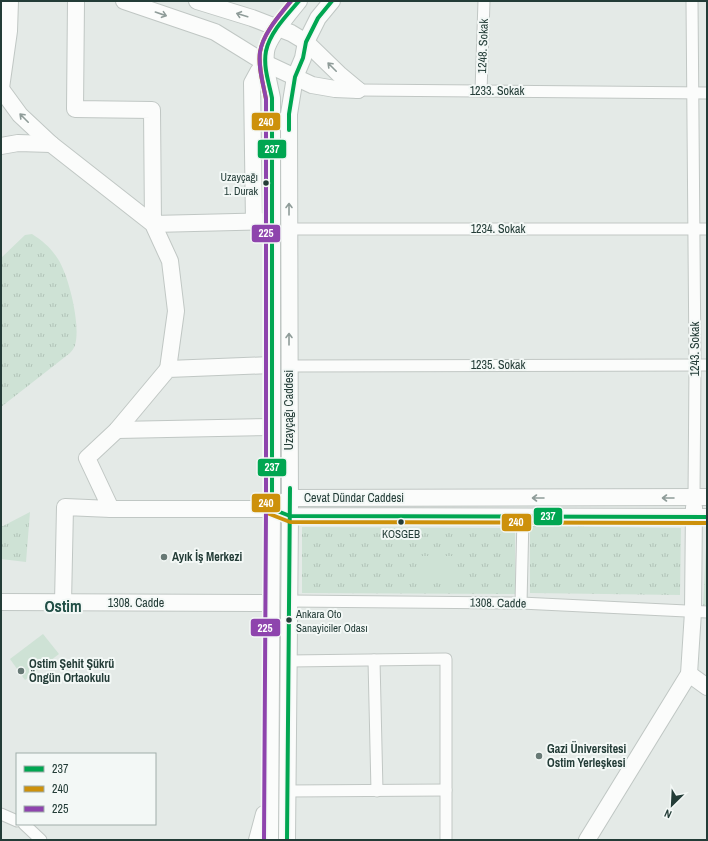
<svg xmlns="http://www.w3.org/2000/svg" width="708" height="841" font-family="'Archivo Narrow',sans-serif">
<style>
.grass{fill:url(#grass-tufts)}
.garden{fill:#cee2d5}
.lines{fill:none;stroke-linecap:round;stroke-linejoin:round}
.street-casing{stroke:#c1c7c4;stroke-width:13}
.secondary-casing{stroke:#c0c7c4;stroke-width:18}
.street{stroke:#fbfcfb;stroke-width:11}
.secondary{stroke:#fbfcfb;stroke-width:16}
.bus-1-casing{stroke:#f3f8f6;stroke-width:7}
.bus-2-casing{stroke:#f3f8f6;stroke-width:7}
.bus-3-casing{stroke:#f3f8f6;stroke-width:7}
.bus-1{stroke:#00a651;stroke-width:4}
.bus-2{stroke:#cd910b;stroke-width:4}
.bus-3{stroke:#8e44ad;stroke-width:4}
.oneway{stroke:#8f9c99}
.bus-dot{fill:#233c37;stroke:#f3f8f6;stroke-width:1.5}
.poi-dot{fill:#677975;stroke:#f3f8f6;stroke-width:1.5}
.labels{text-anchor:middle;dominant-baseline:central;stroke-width:4;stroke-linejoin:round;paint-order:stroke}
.bus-label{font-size:11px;fill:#233c37;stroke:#f3f8f6;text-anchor:end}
.street-label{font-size:12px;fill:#233c37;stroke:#f3f8f6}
.poi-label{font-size:12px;font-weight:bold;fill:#233c37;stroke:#f3f8f6;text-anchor:start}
.district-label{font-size:16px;font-weight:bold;fill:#204e45;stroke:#f3f8f6}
.line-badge{stroke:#f3f8f6;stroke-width:1.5}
.badge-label{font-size:11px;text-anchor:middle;font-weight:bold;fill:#fff}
</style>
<defs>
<pattern id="grass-tufts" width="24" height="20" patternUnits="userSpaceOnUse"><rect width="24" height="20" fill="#cee2d5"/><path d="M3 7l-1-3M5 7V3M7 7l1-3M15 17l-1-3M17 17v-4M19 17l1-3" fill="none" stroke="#b1c3b7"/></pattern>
</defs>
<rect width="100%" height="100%" fill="#e4eae7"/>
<g class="grass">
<path d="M32,234C43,241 51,248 58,259C69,276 81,326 75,345C74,348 72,351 70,353L1,407V258L25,235Z"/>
<polygon points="30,512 26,562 1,559 1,527"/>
<polygon points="530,526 681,528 680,595 530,593"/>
<polygon points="302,527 515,528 515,594 302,593"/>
<polygon points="707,527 707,607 703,607 707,528"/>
</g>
<g class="garden">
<rect x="421" y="556" width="35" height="23"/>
<polygon points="43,634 59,654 25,680 10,659"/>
</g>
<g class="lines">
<defs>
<g id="street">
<polyline points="692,1 695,365 694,498"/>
<polyline points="358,90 707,93"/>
<polyline points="481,91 484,1"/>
<polyline points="289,229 707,229"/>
<polyline points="289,366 707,365"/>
<polyline points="290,601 521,603 707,612"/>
<polyline points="521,603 523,517"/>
<polyline points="374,660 377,791"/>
<polyline points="289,661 446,659 446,840"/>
<polyline points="288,791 446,790"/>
<polyline points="1,814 17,821"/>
<polyline points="24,824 41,840"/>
</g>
<g id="secondary">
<polyline points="76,1 75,109 152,110 153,224 272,221"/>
<polyline points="124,1 215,32 265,63 312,85 335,89 358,90"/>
<polyline points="197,1 252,18 291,33 306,42 340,75 358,90"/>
<polyline points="1,88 9,31 10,1"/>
<polyline points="1,89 20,115 51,144 153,224 170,261 176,311 168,369"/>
<polyline points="1,146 18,143 51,144"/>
<polyline points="254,222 252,83 258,72 265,63"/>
<polyline points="117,430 272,427"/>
<polyline points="282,503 290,498 707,497"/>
<polyline points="111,509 272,509 290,516 707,517"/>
<polyline points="1,602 271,603"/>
<polyline points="63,603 65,507 111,509 87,458 117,430 168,369 271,365"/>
<polyline points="689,674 707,687"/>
<polyline points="257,840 264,814"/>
<path d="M270,840L272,509V98C269,83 264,67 266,52C267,39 290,12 299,1"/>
<polyline points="287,840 290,516 289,114 295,77 303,58 306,42 318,18 332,1"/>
<polyline points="587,840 689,674 693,612 694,507"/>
</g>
</defs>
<use href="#street" class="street-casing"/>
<use href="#secondary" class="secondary-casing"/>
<use href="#street" class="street"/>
<use href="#secondary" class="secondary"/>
<defs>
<g id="bus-1">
<path d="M299,1C287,15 270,32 266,51C263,67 269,83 272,98V509L290,516L707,517"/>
<polyline points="289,130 289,114 295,77 303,58 306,42 318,18 332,1"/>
<polyline points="287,840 290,488"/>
</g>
<path id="bus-2" d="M291,1C280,15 263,33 260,52C258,67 263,83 266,99V509L267,513L290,522L707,523"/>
<path id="bus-3" d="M264,840L266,509V99C263,83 258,67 260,52C263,33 280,15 291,1"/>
</defs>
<use href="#bus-1" class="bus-1-casing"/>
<use href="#bus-2" class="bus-2-casing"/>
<use href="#bus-3" class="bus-3-casing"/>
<use href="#bus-1" class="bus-1"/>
<use href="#bus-2" class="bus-2"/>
<use href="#bus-3" class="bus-3"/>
</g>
<defs><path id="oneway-shaft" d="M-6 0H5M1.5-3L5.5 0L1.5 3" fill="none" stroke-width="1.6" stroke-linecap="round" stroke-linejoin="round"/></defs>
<g class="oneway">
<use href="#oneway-shaft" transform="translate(161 14) rotate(19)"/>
<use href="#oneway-shaft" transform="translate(242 15) rotate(-163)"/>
<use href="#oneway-shaft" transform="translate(332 67) rotate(-135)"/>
<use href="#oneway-shaft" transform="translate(24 118) rotate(-135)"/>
<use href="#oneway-shaft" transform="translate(289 209) rotate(-90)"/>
<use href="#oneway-shaft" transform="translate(289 339) rotate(-90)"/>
<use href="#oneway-shaft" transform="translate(538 498) rotate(180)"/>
<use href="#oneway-shaft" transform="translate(668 498) rotate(180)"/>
</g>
<g class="bus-dot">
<circle cx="266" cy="183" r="3.5"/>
<circle cx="401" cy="522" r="3.5"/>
<circle cx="289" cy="620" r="3.5"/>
</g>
<g class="poi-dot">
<circle cx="164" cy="557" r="4"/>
<circle cx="21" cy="671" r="4"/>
<circle cx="539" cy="756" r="4"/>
</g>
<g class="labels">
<g class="bus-label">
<text x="258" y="177">Uzayçağı<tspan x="258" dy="14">1. Durak</tspan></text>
<text x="401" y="534" text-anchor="middle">KOSGEB</text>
<text x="296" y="614" text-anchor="start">Ankara Oto<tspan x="296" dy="14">Sanayiciler Odası</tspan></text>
</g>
<g class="street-label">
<text transform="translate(483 46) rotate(-88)">1248. Sokak</text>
<text x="497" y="91">1233. Sokak</text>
<text x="498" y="229">1234. Sokak</text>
<text transform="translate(695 349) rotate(-90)">1243. Sokak</text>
<text x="498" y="365">1235. Sokak</text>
<text transform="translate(289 410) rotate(-90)">Uzayçağı Caddesi</text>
<text x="354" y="498">Cevat Dündar Caddesi</text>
<text x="136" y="603">1308. Cadde</text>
<text transform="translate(498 603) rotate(1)">1308. Cadde</text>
</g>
<g class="poi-label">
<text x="172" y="557">Ayık İş Merkezi</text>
<text x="29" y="664">Ostim Şehit Şükrü<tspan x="29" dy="14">Öngün Ortaokulu</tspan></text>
<text x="547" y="749">Gazi Üniversitesi<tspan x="547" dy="14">Ostim Yerleşkesi</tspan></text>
</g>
<g class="district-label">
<text x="63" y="606">Ostim</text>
</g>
</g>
<g class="line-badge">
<rect x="251" y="112" width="30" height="19" rx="4" fill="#cd910b"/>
<rect x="257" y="139" width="30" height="20" rx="4" fill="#00a651"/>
<rect x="251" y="224" width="30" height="19" rx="4" fill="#8e44ad"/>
<rect x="257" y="458" width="30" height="19" rx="4" fill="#00a651"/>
<rect x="251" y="493" width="30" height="20" rx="4" fill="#cd910b"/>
<rect x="533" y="507" width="30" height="19" rx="4" fill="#00a651"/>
<rect x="501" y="513" width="31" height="19" rx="4" fill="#cd910b"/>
<rect x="250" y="618" width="31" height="19" rx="4" fill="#8e44ad"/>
</g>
<g class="badge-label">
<text x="266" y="126">240</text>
<text x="272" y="153">237</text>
<text x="266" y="237">225</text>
<text x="272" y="471">237</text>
<text x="266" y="507">240</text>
<text x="548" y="520">237</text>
<text x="516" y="526">240</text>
<text x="265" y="632">225</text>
</g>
<rect width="708" height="841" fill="none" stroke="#233c37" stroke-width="4"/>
<rect x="16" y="753" width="140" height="72" fill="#f3f8f6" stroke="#a0adaa"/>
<rect x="24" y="766" width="20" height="6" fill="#00a651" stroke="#a0adaa"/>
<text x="52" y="773" font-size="12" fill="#233c37">237</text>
<rect x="24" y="786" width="20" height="6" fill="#cd910b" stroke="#a0adaa"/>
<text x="52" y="793" font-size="12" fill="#233c37">240</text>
<rect x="24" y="806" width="20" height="6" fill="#8e44ad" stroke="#a0adaa"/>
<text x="52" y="813" font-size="12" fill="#233c37">225</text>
<g transform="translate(672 805) rotate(204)" stroke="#f3f8f6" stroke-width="3" paint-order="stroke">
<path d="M0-3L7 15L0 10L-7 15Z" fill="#233c37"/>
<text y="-6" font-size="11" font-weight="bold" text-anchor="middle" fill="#233c37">N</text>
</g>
</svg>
